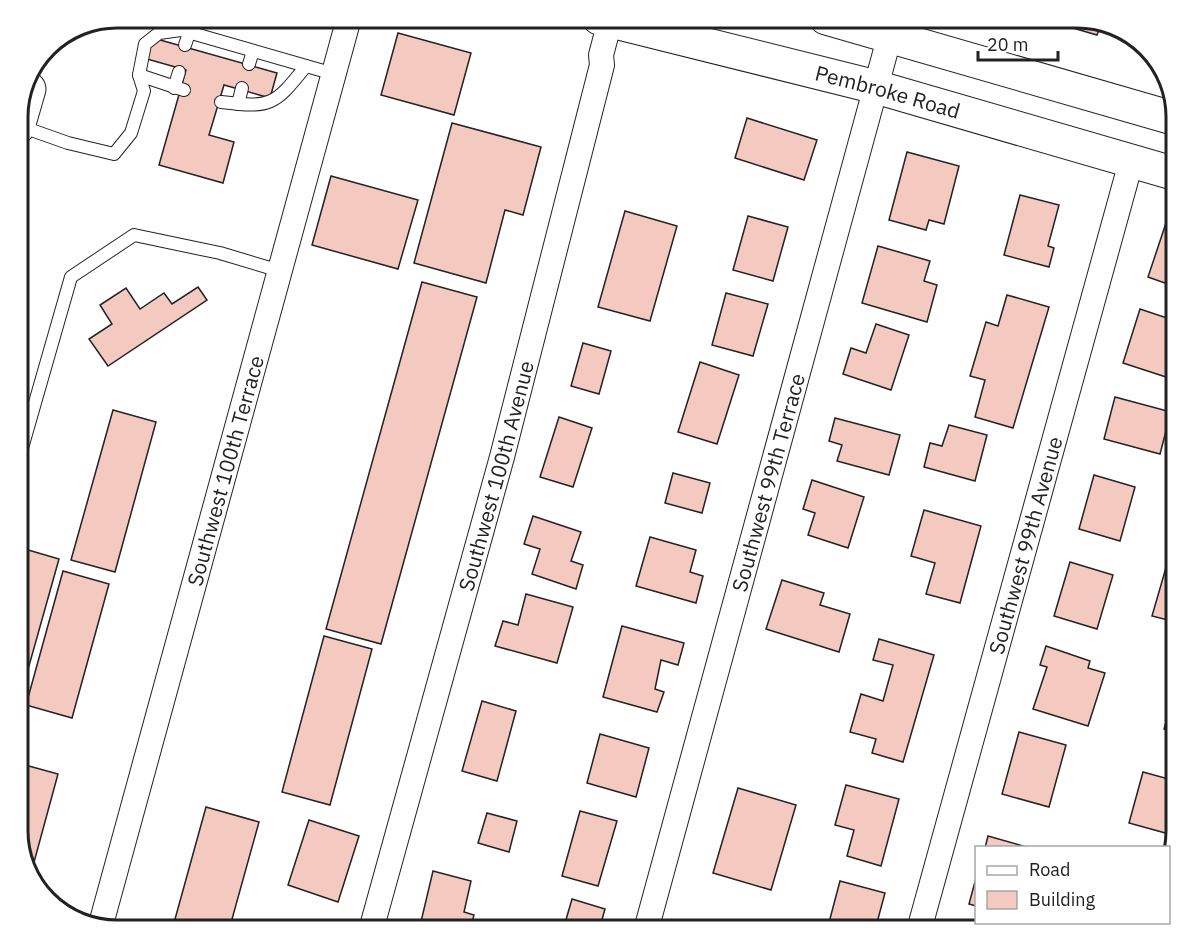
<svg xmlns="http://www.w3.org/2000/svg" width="1194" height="948" font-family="'IBM Plex Sans',sans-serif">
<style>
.building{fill:#f3c9c0;stroke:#222;stroke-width:1.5}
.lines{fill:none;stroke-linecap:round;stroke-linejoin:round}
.lane-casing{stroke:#222;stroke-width:14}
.street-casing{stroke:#222;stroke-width:26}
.secondary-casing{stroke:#222;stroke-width:35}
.lane{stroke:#fff;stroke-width:12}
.street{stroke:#fff;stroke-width:24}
.secondary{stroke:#fff;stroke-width:33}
.labels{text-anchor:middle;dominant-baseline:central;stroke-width:4.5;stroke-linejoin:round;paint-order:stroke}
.street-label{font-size:21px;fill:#222;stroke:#fff}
.rim{fill:none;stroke:#222;stroke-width:3}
</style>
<rect width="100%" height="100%" fill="#fff"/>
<g class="building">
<polygon points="1077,18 1100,27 1097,35 1042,19"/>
<polygon points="398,33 471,53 454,115 381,95"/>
<polygon points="153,38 277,73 270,98 224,85 209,135 234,142 223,183 159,165 186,70 147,59"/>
<polygon points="747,118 817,140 804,180 735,158"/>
<polygon points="452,123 541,147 523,215 505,210 486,283 414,263"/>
<polygon points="907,152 959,166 944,224 929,220 926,230 889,220"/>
<polygon points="331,176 418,200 398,269 312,245"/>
<polygon points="1020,195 1059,205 1048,246 1054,248 1049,267 1004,255"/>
<polygon points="625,211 677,226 650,321 598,307"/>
<polygon points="748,216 788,227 773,281 733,270"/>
<polygon points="1167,220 1176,223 1176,287 1148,277"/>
<polygon points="878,246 930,261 924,281 937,285 927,322 862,303"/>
<polygon points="422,282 477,297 381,644 326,629"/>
<polygon points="198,287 207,300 108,366 89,339 112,324 100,305 126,288 140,309 164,293 172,304"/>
<polygon points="726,293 768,304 753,356 712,345"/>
<polygon points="1007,295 1049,307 1013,428 975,417 985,380 970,376 986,322 998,326"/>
<polygon points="1140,309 1176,321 1176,344 1166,377 1123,363"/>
<polygon points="876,324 909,335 891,390 843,374 851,348 866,353"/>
<polygon points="583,343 611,351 599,394 571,386"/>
<polygon points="700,362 739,375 717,444 678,432"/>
<polygon points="1115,397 1171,412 1160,454 1104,439"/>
<polygon points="113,410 156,422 115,572 71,560"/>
<polygon points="559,417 592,428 573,487 540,477"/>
<polygon points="835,418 900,435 889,475 837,461 842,445 829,441"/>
<polygon points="949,425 987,435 975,481 924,467 930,443 942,446"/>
<polygon points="673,473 710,483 702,513 665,503"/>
<polygon points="1094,475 1135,487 1120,541 1079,529"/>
<polygon points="812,480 864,497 848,548 808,535 815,513 803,509"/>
<polygon points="924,510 981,526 960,603 926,594 935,563 911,556"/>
<polygon points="533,516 581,532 571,561 583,565 576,589 532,574 540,549 524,544"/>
<polygon points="1176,533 1176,647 1166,644 1172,621 1152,616"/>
<polygon points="650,537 696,550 690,572 703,576 696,603 636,586"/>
<polygon points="18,547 59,559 18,705"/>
<polygon points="1070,562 1113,575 1097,629 1054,616"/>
<polygon points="63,571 109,584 72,718 26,705"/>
<polygon points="782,580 824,593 820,605 850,614 839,652 766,629"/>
<polygon points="526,594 573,607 557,663 495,646 503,621 518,625"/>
<polygon points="622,626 684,643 678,665 661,660 655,689 664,692 657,712 603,697"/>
<polygon points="324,636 372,649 330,805 282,792"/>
<polygon points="879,639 934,655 903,762 872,753 876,739 850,732 861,694 883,701 893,665 873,660"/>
<polygon points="1046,646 1090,661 1088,668 1105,673 1088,726 1033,709 1047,667 1040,665"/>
<polygon points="1176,687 1176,733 1164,729"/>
<polygon points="482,701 516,711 497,781 462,771"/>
<polygon points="1019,732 1066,745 1049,807 1002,794"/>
<polygon points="600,734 649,748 636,797 587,783"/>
<polygon points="18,763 58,774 30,877 18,837"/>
<polygon points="1143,772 1176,781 1176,808 1169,834 1129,823"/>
<polygon points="846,785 899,799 881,866 847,856 854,830 835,825"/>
<polygon points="738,788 796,805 771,890 713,873"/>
<polygon points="206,807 259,822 229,930 172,930"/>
<polygon points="580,811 617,821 598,886 562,876"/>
<polygon points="487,813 517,821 509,852 478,843"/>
<polygon points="309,820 359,836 338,902 288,885"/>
<polygon points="988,836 1030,848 985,848"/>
<polygon points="433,871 471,881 464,912 474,915 470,930 419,930"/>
<polygon points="976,878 976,906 969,904"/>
<polygon points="840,881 885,893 875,930 827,930"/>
<polygon points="572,899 605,909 599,930 563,930"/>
</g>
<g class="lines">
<defs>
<g id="lane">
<polyline points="185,45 189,33"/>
<polyline points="249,64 253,51"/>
<polyline points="139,75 184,90"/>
<polyline points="174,88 179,72"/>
<path d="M221,102C271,108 274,106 306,66"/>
<polyline points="238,104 242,88"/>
<polyline points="20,126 68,143 114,154 131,133 144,91 139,75 145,44 159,33 181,30 334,74"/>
<polyline points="18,462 71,277 134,235 220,253 280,271"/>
</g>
<g id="street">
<path id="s1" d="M101,924L349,18"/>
<path id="s2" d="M371,930L502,457L602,65L601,55L610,21"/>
<path id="s3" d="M646,930L890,35"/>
<path id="s4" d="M919,930L1131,162"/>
</g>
<g id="secondary">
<path id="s5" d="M599,18L876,87L1176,174"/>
<polyline points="826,18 1176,119"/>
<polyline points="18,127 29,89"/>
</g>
</defs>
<use href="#lane" class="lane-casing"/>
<use href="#street" class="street-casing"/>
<use href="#secondary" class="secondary-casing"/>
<use href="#lane" class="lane"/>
<use href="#street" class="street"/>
<use href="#secondary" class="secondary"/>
</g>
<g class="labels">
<g class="street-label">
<text stroke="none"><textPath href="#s5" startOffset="298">Pembroke Road</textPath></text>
<text stroke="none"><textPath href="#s1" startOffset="470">Southwest 100th Terrace</textPath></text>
<text stroke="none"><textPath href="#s2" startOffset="471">Southwest 100th Avenue</textPath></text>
<text stroke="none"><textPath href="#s3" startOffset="464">Southwest 99th Terrace</textPath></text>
<text stroke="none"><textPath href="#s4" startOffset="399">Southwest 99th Avenue</textPath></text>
</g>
</g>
<path d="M0 0H1194V948H0ZM117 28H1077A89 89 0 0 1 1166 117V831A89 89 0 0 1 1077 920H117A89 89 0 0 1 28 831V117A89 89 0 0 1 117 28Z" fill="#fff" fill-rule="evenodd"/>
<path class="rim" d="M117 28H1077A89 89 0 0 1 1166 117V831A89 89 0 0 1 1077 920H117A89 89 0 0 1 28 831V117A89 89 0 0 1 117 28Z"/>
<rect x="975" y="846" width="195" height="78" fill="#ffffff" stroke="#a7a7a7" stroke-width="1.5"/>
<rect x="987" y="866" width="30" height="9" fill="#ffffff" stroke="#a7a7a7" stroke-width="1.5"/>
<text x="1029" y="876" font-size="18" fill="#222222">Road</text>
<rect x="987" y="891" width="30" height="18" fill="#f3c9c0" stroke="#a7a7a7" stroke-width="1.5"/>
<text x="1029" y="906" font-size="18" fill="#222222">Building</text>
<path d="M978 51v9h80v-9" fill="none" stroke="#222222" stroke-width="3"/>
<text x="987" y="51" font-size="18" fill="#222222" stroke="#ffffff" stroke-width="4.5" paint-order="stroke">20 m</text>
</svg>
